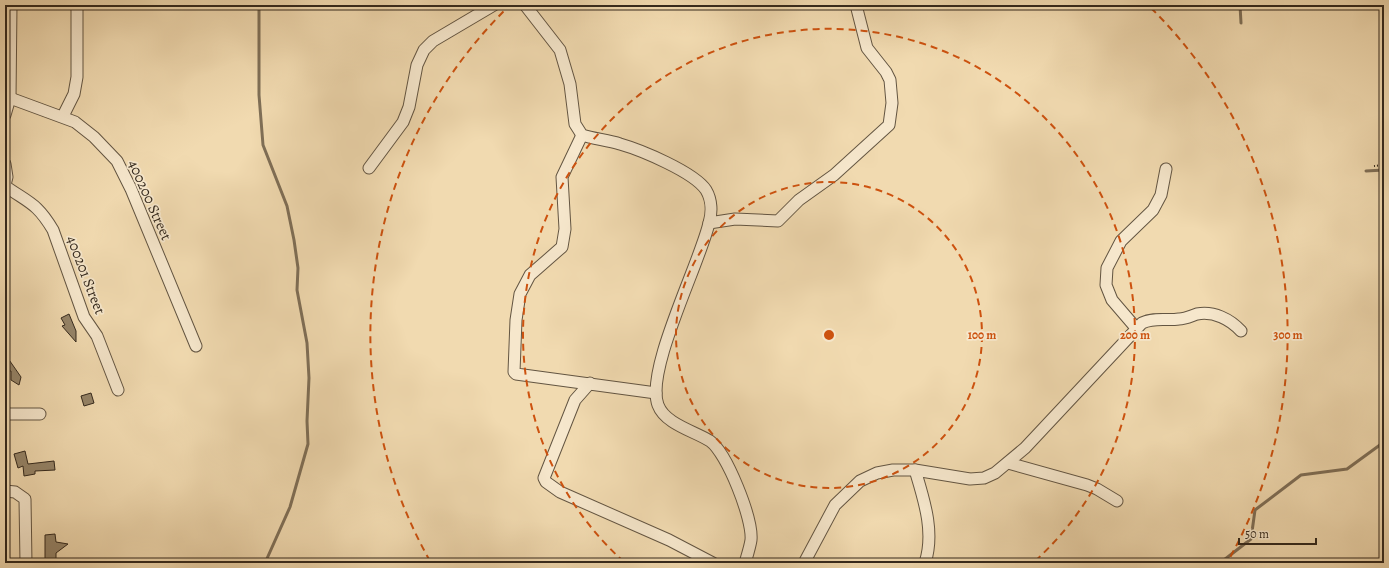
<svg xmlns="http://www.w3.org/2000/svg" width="1389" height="568" font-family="Alegreya,serif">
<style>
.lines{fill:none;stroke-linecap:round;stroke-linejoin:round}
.stream{stroke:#7f6f57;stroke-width:3}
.building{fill:#968569;stroke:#34291d}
.minor-casing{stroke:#635542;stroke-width:13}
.path{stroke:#34291d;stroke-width:2;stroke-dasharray:1 2;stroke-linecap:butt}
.minor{stroke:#f6e7cc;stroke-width:11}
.ring{fill:none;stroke:#cd520f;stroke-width:2;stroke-dasharray:7 5}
.labels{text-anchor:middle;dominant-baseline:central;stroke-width:3.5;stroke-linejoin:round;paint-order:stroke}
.street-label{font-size:15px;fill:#34291d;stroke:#f6e7cc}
.centre{fill:#cd520f;stroke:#f6e7cc;stroke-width:2}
.ring-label{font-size:12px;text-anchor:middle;font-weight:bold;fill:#cd520f;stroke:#f6e7cc;stroke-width:3.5;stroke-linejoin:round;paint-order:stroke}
</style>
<rect width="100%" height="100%" fill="#f1dab0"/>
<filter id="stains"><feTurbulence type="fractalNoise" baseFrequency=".005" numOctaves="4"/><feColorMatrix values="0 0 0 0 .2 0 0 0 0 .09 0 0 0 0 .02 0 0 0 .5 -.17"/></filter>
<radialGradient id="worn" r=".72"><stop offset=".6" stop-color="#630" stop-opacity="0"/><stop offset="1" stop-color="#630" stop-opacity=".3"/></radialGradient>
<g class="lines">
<g class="stream">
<polyline points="259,5 259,95 263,145 287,206 294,240 298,268 297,290 307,343 309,378 307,421 308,444 290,507 265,563"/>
<polyline points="1240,5 1241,23"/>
<polyline points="1366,171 1384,170"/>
<polyline points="1220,563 1251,539 1255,510 1301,475 1347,469 1384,442"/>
</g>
</g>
<g class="building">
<polygon points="69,314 76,331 76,342 62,326 65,325 61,318"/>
<polygon points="5,354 21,377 19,385 11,380 11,371 5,371"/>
<polygon points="91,393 94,403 84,406 81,396"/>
<polygon points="25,451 28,464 54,461 55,470 35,471 35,474 24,476 23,466 18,468 14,454"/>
<polygon points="55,534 56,542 68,544 56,553 56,563 45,563 45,535"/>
</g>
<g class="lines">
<defs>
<g id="minor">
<path d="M525,5L560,50L570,84L575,124L582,135C594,139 608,140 620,144C641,150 694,172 706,190C712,200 712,213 709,223C700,263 645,370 658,405C665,424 694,431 710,441C727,453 753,519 751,540C750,547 747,556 745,563"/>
<polyline points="10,98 75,122 94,137 117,161 131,189 196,346"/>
<polyline points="5,115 10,98 11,5"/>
<polyline points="63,116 74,94 77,77 77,5"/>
<polyline points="582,135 562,177 565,229 562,247 530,275 520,294 516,320 514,372 516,374 656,393"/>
<polyline points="5,164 7,177 5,185"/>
<polyline points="369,168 403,122 409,107 417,65 424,50 433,41 494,5"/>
<path d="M5,186C29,203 37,203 53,230L84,317L97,336L118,390"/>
<polyline points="709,223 735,219 778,221 799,200 834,175 889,125 892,103 890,80 886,72 867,48 856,5"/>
<polyline points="1136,328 1112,300 1106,285 1107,268 1121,241 1153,210 1161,195 1166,169"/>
<polyline points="590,383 575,400 544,478 546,482 560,492 669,540 713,563"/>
<polyline points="5,414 40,414"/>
<polyline points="1008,463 1087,485 1097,489 1117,501"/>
<path d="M915,470C924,500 935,532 925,563"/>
<polyline points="5,491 15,492 25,499 26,563"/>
<path d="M804,563L835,505L860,481L877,473L893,470H915L970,479L984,478L995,473L1025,448L1142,323C1155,317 1166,321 1179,319C1185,319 1191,316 1197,314C1214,311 1230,319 1241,331"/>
</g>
</defs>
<use href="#minor" class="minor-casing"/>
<polyline class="path" points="1374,166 1384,165"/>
<use href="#minor" class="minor"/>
</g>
<g class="ring">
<circle cx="829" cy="335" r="153"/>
<path d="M624 562A306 306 0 1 1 1034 562"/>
<path d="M430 561A459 459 0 0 1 507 8M1151 8A459 459 0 0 1 1228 561"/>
</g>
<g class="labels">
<g class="street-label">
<text transform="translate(150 200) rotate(66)">400200 Street</text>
<text transform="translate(86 275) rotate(69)">400201 Street</text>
</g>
</g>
<circle cx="829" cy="335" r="6" class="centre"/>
<g class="ring-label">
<text x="982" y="339">100 m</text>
<text x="1135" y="339">200 m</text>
<text x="1288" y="339">300 m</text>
</g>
<rect width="1389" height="568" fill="none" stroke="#f1dab0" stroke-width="20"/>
<rect x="6" y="6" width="1377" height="556" fill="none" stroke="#34291d" stroke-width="2"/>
<rect x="10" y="10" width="1369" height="548" fill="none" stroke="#34291d"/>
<path d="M1239 538v6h77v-6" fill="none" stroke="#34291d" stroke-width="2"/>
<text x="1245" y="538" font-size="12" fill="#34291d" stroke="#f6e7cc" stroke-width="3" paint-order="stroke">50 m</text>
<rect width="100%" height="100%" filter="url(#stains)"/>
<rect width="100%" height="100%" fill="url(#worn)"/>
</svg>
